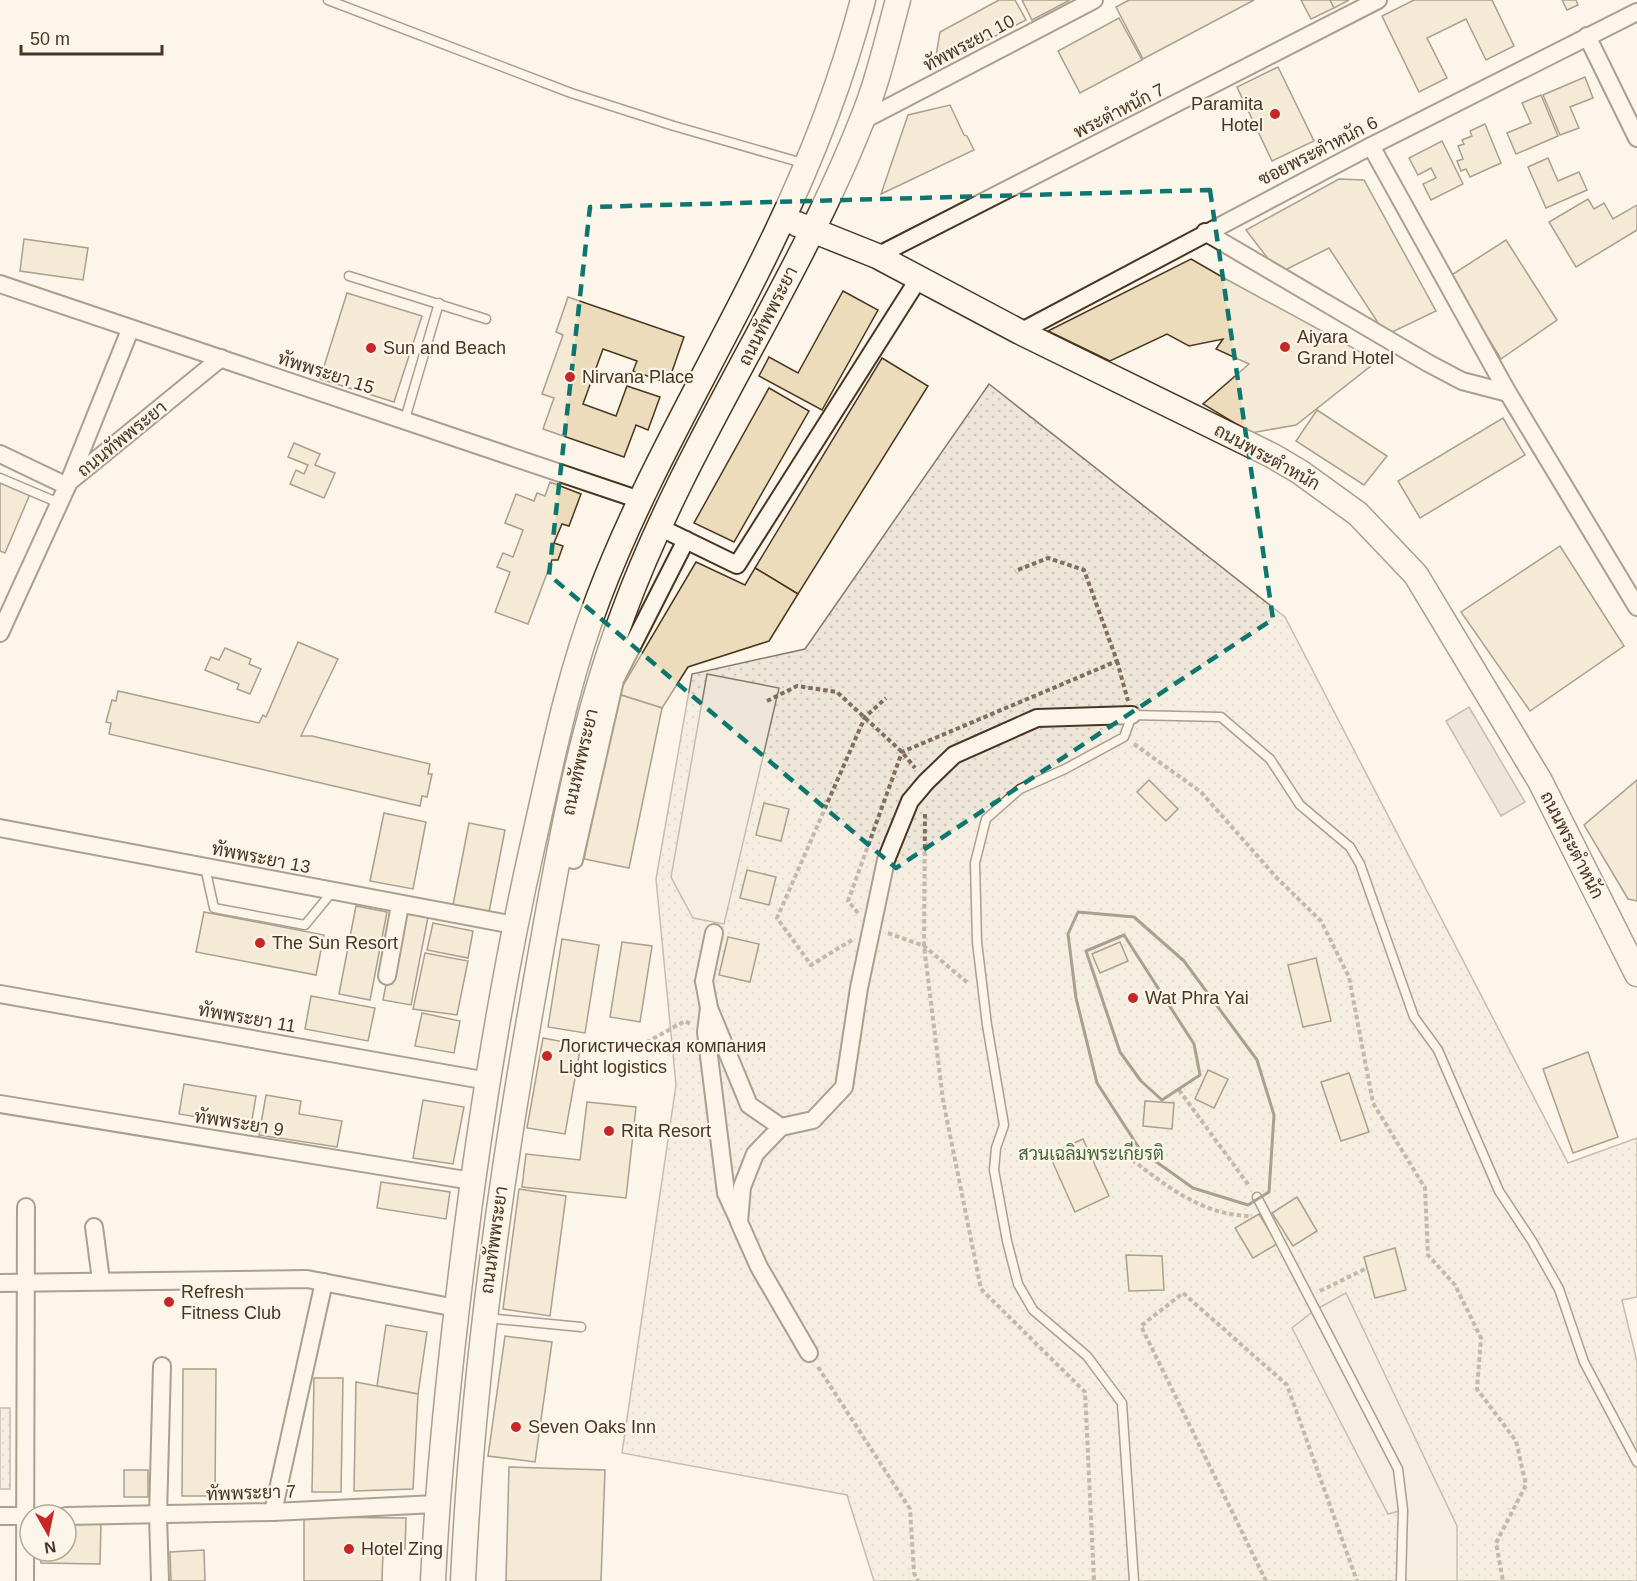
<svg xmlns="http://www.w3.org/2000/svg" width="1637" height="1581" font-family="Helvetica,Sarabun,sans-serif">
<style>
.grass{fill:url(#grass-dots);stroke:#887966;stroke-width:1.5}
.parking{fill:#ede7d9;stroke:#887966;stroke-width:1.5}
.water{fill:#dcd4c6;stroke:#887966;stroke-width:1.5}
.building{fill:#ecdcbc;stroke:#4a3520;stroke-width:1.5}
.lines{fill:none;stroke-linecap:round;stroke-linejoin:round}
.lane-casing{stroke:#4a3520;stroke-width:11}
.street-casing{stroke:#4a3520;stroke-width:20}
.secondary-casing{stroke:#4a3520;stroke-width:27}
.path{stroke:#7f6f5c;stroke-width:4;stroke-dasharray:4.5 3;stroke-linecap:butt}
.lane{stroke:#fbf6e9;stroke-width:8}
.street{stroke:#fbf6e9;stroke-width:16}
.secondary{stroke:#fbf6e9;stroke-width:24}
.wall{stroke:#4a3520;stroke-width:3}
.marked{fill:none;stroke:#0f766e;stroke-width:4.5;stroke-dasharray:12 8;stroke-linejoin:round}
.poi-dot{fill:#c62828;stroke:#fbf6e9;stroke-width:2}
.labels{text-anchor:middle;dominant-baseline:central;stroke-width:4.5;stroke-linejoin:round;paint-order:stroke}
.street-label{font-size:18px;fill:#4a3520;stroke:#fbf6e9}
.poi-label{font-size:18px;fill:#4a3520;stroke:#fbf6e9;text-anchor:start}
.park-label{font-size:18px;fill:#436837;stroke:#fbf6e9}
</style>
<defs>
<pattern id="grass-dots" width="8" height="8" patternUnits="userSpaceOnUse" patternTransform="scale(1.5)"><rect width="8" height="8" fill="#ede6d9"/><path d="M2 2h.1M6 6h.1" fill="none" stroke="#cdc6ba" stroke-width="1.8" stroke-linecap="round"/></pattern>
</defs>
<rect width="100%" height="100%" fill="#fbf6e9"/>
<g class="grass">
<polygon points="989,384 1285,617 1568,1163 1637,1138 1637,1297 1622,1300 1637,1362 1637,1581 874,1581 847,1495 622,1453 676,1085 656,879 692,674 805,649"/>
<rect x="0" y="1408" width="10" height="81"/>
</g>
<g class="parking">
<polygon points="707,674 779,688 724,924 693,918 671,877"/>
<polygon points="1346,1293 1457,1526 1457,1581 1401,1581 1403,1510 1388,1514 1292,1328 1315,1310"/>
</g>
<polygon class="water" points="1469,707 1525,802 1501,816 1446,721"/>
<g class="building">
<polygon points="999,0 1015,0 1026,20 934,68 940,32"/>
<polygon points="1022,0 1070,0 1032,20"/>
<polygon points="1129,0 1254,0 1143,59 1116,7"/>
<polygon points="1301,0 1330,0 1334,8 1311,19"/>
<polygon points="1330,0 1349,0 1334,8"/>
<polygon points="1414,0 1492,0 1514,46 1486,60 1466,19 1427,38 1447,78 1419,92 1382,16"/>
<polygon points="1562,0 1576,0 1578,5 1567,10"/>
<polygon points="1119,18 1142,60 1080,93 1058,51"/>
<polygon points="1278,67 1314,141 1272,161 1237,87"/>
<polygon points="1585,77 1593,98 1570,107 1579,128 1560,135 1543,95"/>
<polygon points="1541,95 1558,136 1516,154 1507,133 1531,123 1522,103"/>
<polygon points="950,105 964,135 967,136 974,150 881,194 908,115"/>
<polygon points="1485,124 1501,163 1470,177 1466,169 1461,171 1457,161 1463,159 1458,146 1464,144 1462,140 1472,136 1470,131"/>
<polygon points="1442,141 1463,184 1431,200 1423,184 1436,178 1431,168 1418,175 1409,158"/>
<polygon points="1548,158 1558,181 1579,172 1587,190 1546,208 1528,167"/>
<polygon points="1339,179 1364,180 1436,311 1386,335 1329,248 1279,273 1246,230"/>
<polygon points="1588,199 1594,209 1604,203 1613,219 1637,205 1637,230 1576,267 1549,222"/>
<polygon points="24,239 88,248 83,280 20,271"/>
<polygon points="1506,240 1557,320 1501,359 1450,276"/>
<polygon points="1191,259 1224,278 1377,361 1296,425 1251,433 1203,404 1249,364 1216,349 1223,339 1189,346 1167,334 1110,361 1048,331"/>
<polygon points="843,291 878,310 822,410 759,376 769,357 798,373"/>
<polygon points="347,293 422,316 394,402 320,379"/>
<polygon points="568,297 684,337 668,383 633,371 637,361 603,349 583,404 616,416 627,386 660,397 648,430 636,425 624,457 543,429 554,398 542,394 563,335 556,332"/>
<polygon points="882,358 928,386 798,594 755,568"/>
<polygon points="769,388 809,411 734,542 694,523"/>
<polygon points="1317,410 1387,456 1364,485 1296,441"/>
<polygon points="1503,418 1525,455 1420,518 1398,481"/>
<polygon points="294,443 320,454 315,465 335,473 324,498 290,484 296,470 304,474 308,465 288,457"/>
<polygon points="0,481 30,494 5,553 0,551"/>
<polygon points="550,482 581,494 569,526 562,524 554,543 563,546 558,560 552,560 528,624 495,612 510,572 497,567 503,553 513,557 523,530 505,523 516,494 534,501 537,493 545,496"/>
<polygon points="1560,546 1624,646 1530,711 1461,612"/>
<polygon points="696,562 745,585 755,568 798,594 769,641 688,667 662,708 618,694"/>
<polygon points="298,642 338,659 301,736 312,736 430,764 428,774 432,774 427,797 422,796 420,806 109,734 111,723 106,722 112,700 116,701 118,691 259,723 263,715 266,717"/>
<polygon points="225,648 251,659 249,664 261,669 250,694 237,689 239,684 205,670 211,657 219,660"/>
<polygon points="618,694 662,708 629,868 584,859"/>
<polygon points="1149,780 1178,809 1166,821 1137,792"/>
<polygon points="1637,780 1637,901 1628,899 1584,825"/>
<polygon points="764,803 789,809 781,841 756,835"/>
<polygon points="384,813 426,822 413,889 370,881"/>
<polygon points="469,823 505,830 489,912 453,905"/>
<polygon points="747,870 776,877 769,905 740,898"/>
<polygon points="356,906 387,912 370,1000 339,994"/>
<polygon points="204,912 324,935 316,975 196,952"/>
<polygon points="400,912 428,917 411,1005 383,1000"/>
<polygon points="433,923 473,931 468,958 427,950"/>
<polygon points="728,937 759,944 750,982 719,975"/>
<polygon points="562,939 599,945 585,1033 548,1027"/>
<polygon points="622,942 652,946 640,1022 610,1017"/>
<polygon points="1120,942 1128,961 1100,973 1092,954"/>
<polygon points="425,953 468,961 457,1015 413,1009"/>
<polygon points="1316,958 1331,1021 1303,1027 1288,965"/>
<polygon points="311,996 375,1008 368,1041 305,1029"/>
<polygon points="422,1013 460,1021 454,1053 415,1046"/>
<polygon points="543,1038 581,1045 565,1134 527,1128"/>
<polygon points="1588,1052 1618,1137 1573,1153 1543,1069"/>
<polygon points="1208,1070 1228,1079 1214,1108 1195,1099"/>
<polygon points="1349,1073 1369,1132 1341,1141 1321,1082"/>
<polygon points="184,1084 256,1096 251,1126 179,1114"/>
<polygon points="266,1095 301,1101 299,1114 342,1121 337,1147 259,1135"/>
<polygon points="423,1100 464,1107 453,1164 413,1158"/>
<polygon points="1145,1101 1174,1103 1172,1129 1143,1126"/>
<polygon points="587,1102 636,1107 626,1198 522,1187 526,1154 580,1160"/>
<polygon points="1083,1139 1109,1196 1075,1212 1049,1154"/>
<polygon points="381,1182 450,1192 446,1219 377,1208"/>
<polygon points="519,1189 566,1196 550,1316 503,1309"/>
<polygon points="1297,1197 1317,1231 1293,1246 1272,1213"/>
<polygon points="1259,1214 1277,1244 1253,1258 1235,1228"/>
<polygon points="1395,1248 1406,1290 1375,1298 1364,1257"/>
<polygon points="1126,1255 1162,1256 1164,1290 1129,1291"/>
<polygon points="386,1325 427,1332 418,1394 377,1386"/>
<polygon points="505,1336 552,1342 535,1462 488,1456"/>
<polygon points="183,1369 216,1369 215,1496 182,1496"/>
<polygon points="314,1378 343,1378 341,1492 312,1492"/>
<polygon points="356,1382 418,1394 413,1489 354,1491"/>
<polygon points="509,1467 605,1470 601,1581 506,1581"/>
<rect x="124" y="1470" width="24" height="27"/>
<polygon points="304,1517 406,1518 405,1549 383,1550 382,1581 304,1581"/>
<polygon points="66,1522 101,1522 100,1564 41,1563 41,1551 66,1551"/>
<polygon points="204,1550 205,1581 171,1581 170,1552"/>
</g>
<g class="lines">
<defs>
<g id="lane">
<polyline points="328,0 571,93 674,126 806,164"/>
<polyline points="349,276 486,319"/>
<polyline points="405,419 439,303"/>
<polyline points="0,478 59,503"/>
<polyline points="205,867 214,908 305,925 332,892"/>
<polyline points="1257,1197 1398,1469 1403,1510 1401,1581"/>
<polyline points="487,1318 581,1327"/>
<polyline points="1134,1581 1122,1403 1087,1356 1033,1310 1018,1284 1007,1241 994,1170 996,1148 1004,1125 987,1025 977,942 975,863 986,819 1020,789 1065,769 1124,737 1132,715 1221,717 1270,759 1300,805 1350,847 1360,864 1414,1017 1438,1050 1499,1191 1532,1241 1559,1289 1584,1362 1637,1462"/>
</g>
<g id="street">
<polyline points="1587,36 1637,138"/>
<polyline points="862,121 1094,0"/>
<polyline points="1371,146 1508,393 1637,607"/>
<polyline points="1205,232 1428,363 1462,381 1508,393"/>
<polyline points="877,256 1378,0"/>
<polyline points="0,284 640,500"/>
<polyline points="1020,332 1371,146 1637,12"/>
<polyline points="0,454 67,486"/>
<polyline points="70,479 130,330"/>
<polyline points="659,527 737,565 919,278"/>
<polyline points="0,633 69,482 221,358"/>
<polyline points="0,828 514,925"/>
<polyline points="558,856 574,860 615,680 686,540"/>
<polyline points="714,933 704,981 709,1008 749,1105 781,1127 813,1120 844,1087 859,988 886,860 910,801 926,782 954,755 1037,718 1132,715"/>
<polyline points="387,976 400,905"/>
<polyline points="0,994 488,1081"/>
<polyline points="709,1008 706,1032 726,1193 738,1219"/>
<polyline points="0,1104 472,1181"/>
<polyline points="781,1127 755,1154 742,1187 739,1222 759,1267 809,1353"/>
<polyline points="94,1227 101,1280"/>
<polyline points="0,1283 307,1279 456,1308"/>
<polyline points="273,1512 324,1282"/>
<polyline points="0,1516 30,1516"/>
<polyline points="66,1516 273,1512 436,1504"/>
<polyline points="25,1581 26,1207"/>
<polyline points="160,1581 158,1515 162,1366"/>
</g>
<g id="secondary">
<polyline points="797,224 877,256 1020,332 1273,456 1300,472 1358,514 1416,575 1540,781 1637,974"/>
<path d="M433,1581C438,1476 449,1371 462,1266C479,1126 501,986 532,848C551,765 567,680 598,599C646,472 718,356 776,233C812,158 842,80 863,0"/>
<path d="M463,1581C472,1386 498,1194 532,1003C555,872 576,739 623,614C686,442 795,290 862,120C878,81 887,40 898,0"/>
</g>
</defs>
<use href="#lane" class="lane-casing"/>
<use href="#street" class="street-casing"/>
<use href="#secondary" class="secondary-casing"/>
<g class="path">
<polyline points="1117,661 1128,701"/>
<polyline points="767,701 797,686 837,692 902,752 915,768"/>
<polyline points="1134,744 1201,792 1276,877 1321,921 1349,977 1373,1103 1425,1188 1428,1255 1455,1285 1481,1338 1477,1389 1516,1441 1526,1485 1496,1543 1503,1581"/>
<polyline points="925,814 924,946 943,1100 981,1289 1085,1392 1094,1581"/>
<polyline points="858,913 848,901 902,752 1117,661 1084,570 1048,558 1015,571"/>
<polyline points="888,933 924,946 969,984"/>
<polyline points="852,940 811,965 777,918 865,717 886,698"/>
<polyline points="640,1046 685,1021 692,1025"/>
<polyline points="1179,1090 1250,1187"/>
<path d="M1126,1155C1165,1185 1202,1216 1252,1216"/>
<polyline points="1320,1291 1367,1268"/>
<polyline points="818,1367 910,1509 914,1573 918,1581"/>
<polyline points="1266,1581 1141,1326 1183,1293 1287,1385 1357,1581"/>
</g>
<use href="#lane" class="lane"/>
<use href="#street" class="street"/>
<use href="#secondary" class="secondary"/>
<g class="wall">
<polygon points="1078,912 1134,917 1184,961 1257,1060 1274,1115 1269,1192 1248,1205 1193,1188 1141,1151 1097,1083 1076,998 1068,934"/>
<polygon points="1124,935 1194,1044 1200,1075 1162,1100 1141,1081 1120,1052 1086,951"/>
</g>
</g>
<path d="M0 0H1637V1581H0ZM1210,190L1273,619L896,868L549,575L590,207Z" fill="#fbf6e9" fill-opacity=".55" fill-rule="evenodd"/>
<path class="marked" d="M1210,190L1273,619L896,868L549,575L590,207Z"/>
<g class="poi-dot">
<circle cx="1275" cy="114" r="6"/>
<circle cx="1285" cy="347" r="6"/>
<circle cx="371" cy="348" r="6"/>
<circle cx="570" cy="377" r="6"/>
<circle cx="260" cy="943" r="6"/>
<circle cx="1133" cy="998" r="6"/>
<circle cx="547" cy="1056" r="6"/>
<circle cx="609" cy="1131" r="6"/>
<circle cx="169" cy="1302" r="6"/>
<circle cx="516" cy="1427" r="6"/>
<circle cx="349" cy="1549" r="6"/>
</g>
<g class="labels">
<g class="street-label">
<text transform="translate(969 43) rotate(-28)">ทัพพระยา 10</text>
<text transform="translate(1119 111) rotate(-27)">พระตำหนัก 7</text>
<text transform="translate(1318 151) rotate(-27)">ซอยพระตำหนัก 6</text>
<text transform="translate(768 316) rotate(-63)">ถนนทัพพระยา</text>
<text transform="translate(326 373) rotate(18)">ทัพพระยา 15</text>
<text transform="translate(122 439) rotate(-39)">ถนนทัพพระยา</text>
<text transform="translate(1267 457) rotate(29)">ถนนพระตำหนัก</text>
<text transform="translate(580 762) rotate(-77)">ถนนทัพพระยา</text>
<text transform="translate(1572 845) rotate(63)">ถนนพระตำหนัก</text>
<text transform="translate(261 858) rotate(11)">ทัพพระยา 13</text>
<text transform="translate(247 1018) rotate(10)">ทัพพระยา 11</text>
<text transform="translate(239 1123) rotate(9)">ทัพพระยา 9</text>
<text transform="translate(494 1240) rotate(-82)">ถนนทัพพระยา</text>
<text transform="translate(251 1493) rotate(-2)">ทัพพระยา 7</text>
</g>
<g class="poi-label">
<text x="1263" y="104" text-anchor="end">Paramita<tspan x="1263" dy="21">Hotel</tspan></text>
<text x="1297" y="337">Aiyara<tspan x="1297" dy="21">Grand Hotel</tspan></text>
<text x="383" y="348">Sun and Beach</text>
<text x="582" y="377">Nirvana Place</text>
<text x="272" y="943">The Sun Resort</text>
<text x="1145" y="998">Wat Phra Yai</text>
<text x="559" y="1046">Логистическая компания<tspan x="559" dy="21">Light logistics</tspan></text>
<text x="621" y="1131">Rita Resort</text>
<text x="181" y="1292">Refresh<tspan x="181" dy="21">Fitness Club</tspan></text>
<text x="528" y="1427">Seven Oaks Inn</text>
<text x="361" y="1549">Hotel Zing</text>
</g>
<g class="park-label">
<text x="1091" y="1154">สวนเฉลิมพระเกียรติ</text>
</g>
</g>
<g transform="translate(48 1533) rotate(171)"><circle r="28" fill="#fbf6e9" stroke="#b4a999" stroke-width="1.5"/>
<path d="M0-4.5L10 22L0 15L-10 22Z" fill="#c62828"/>
<text y="-9" font-size="16" font-weight="bold" text-anchor="middle" fill="#4a3520">N</text>
</g>
<path d="M21 45v9h141v-9" fill="none" stroke="#4a3520" stroke-width="3"/>
<text x="30" y="45" font-size="18" fill="#4a3520" stroke="#fbf6e9" stroke-width="4.5" paint-order="stroke">50 m</text>
</svg>
